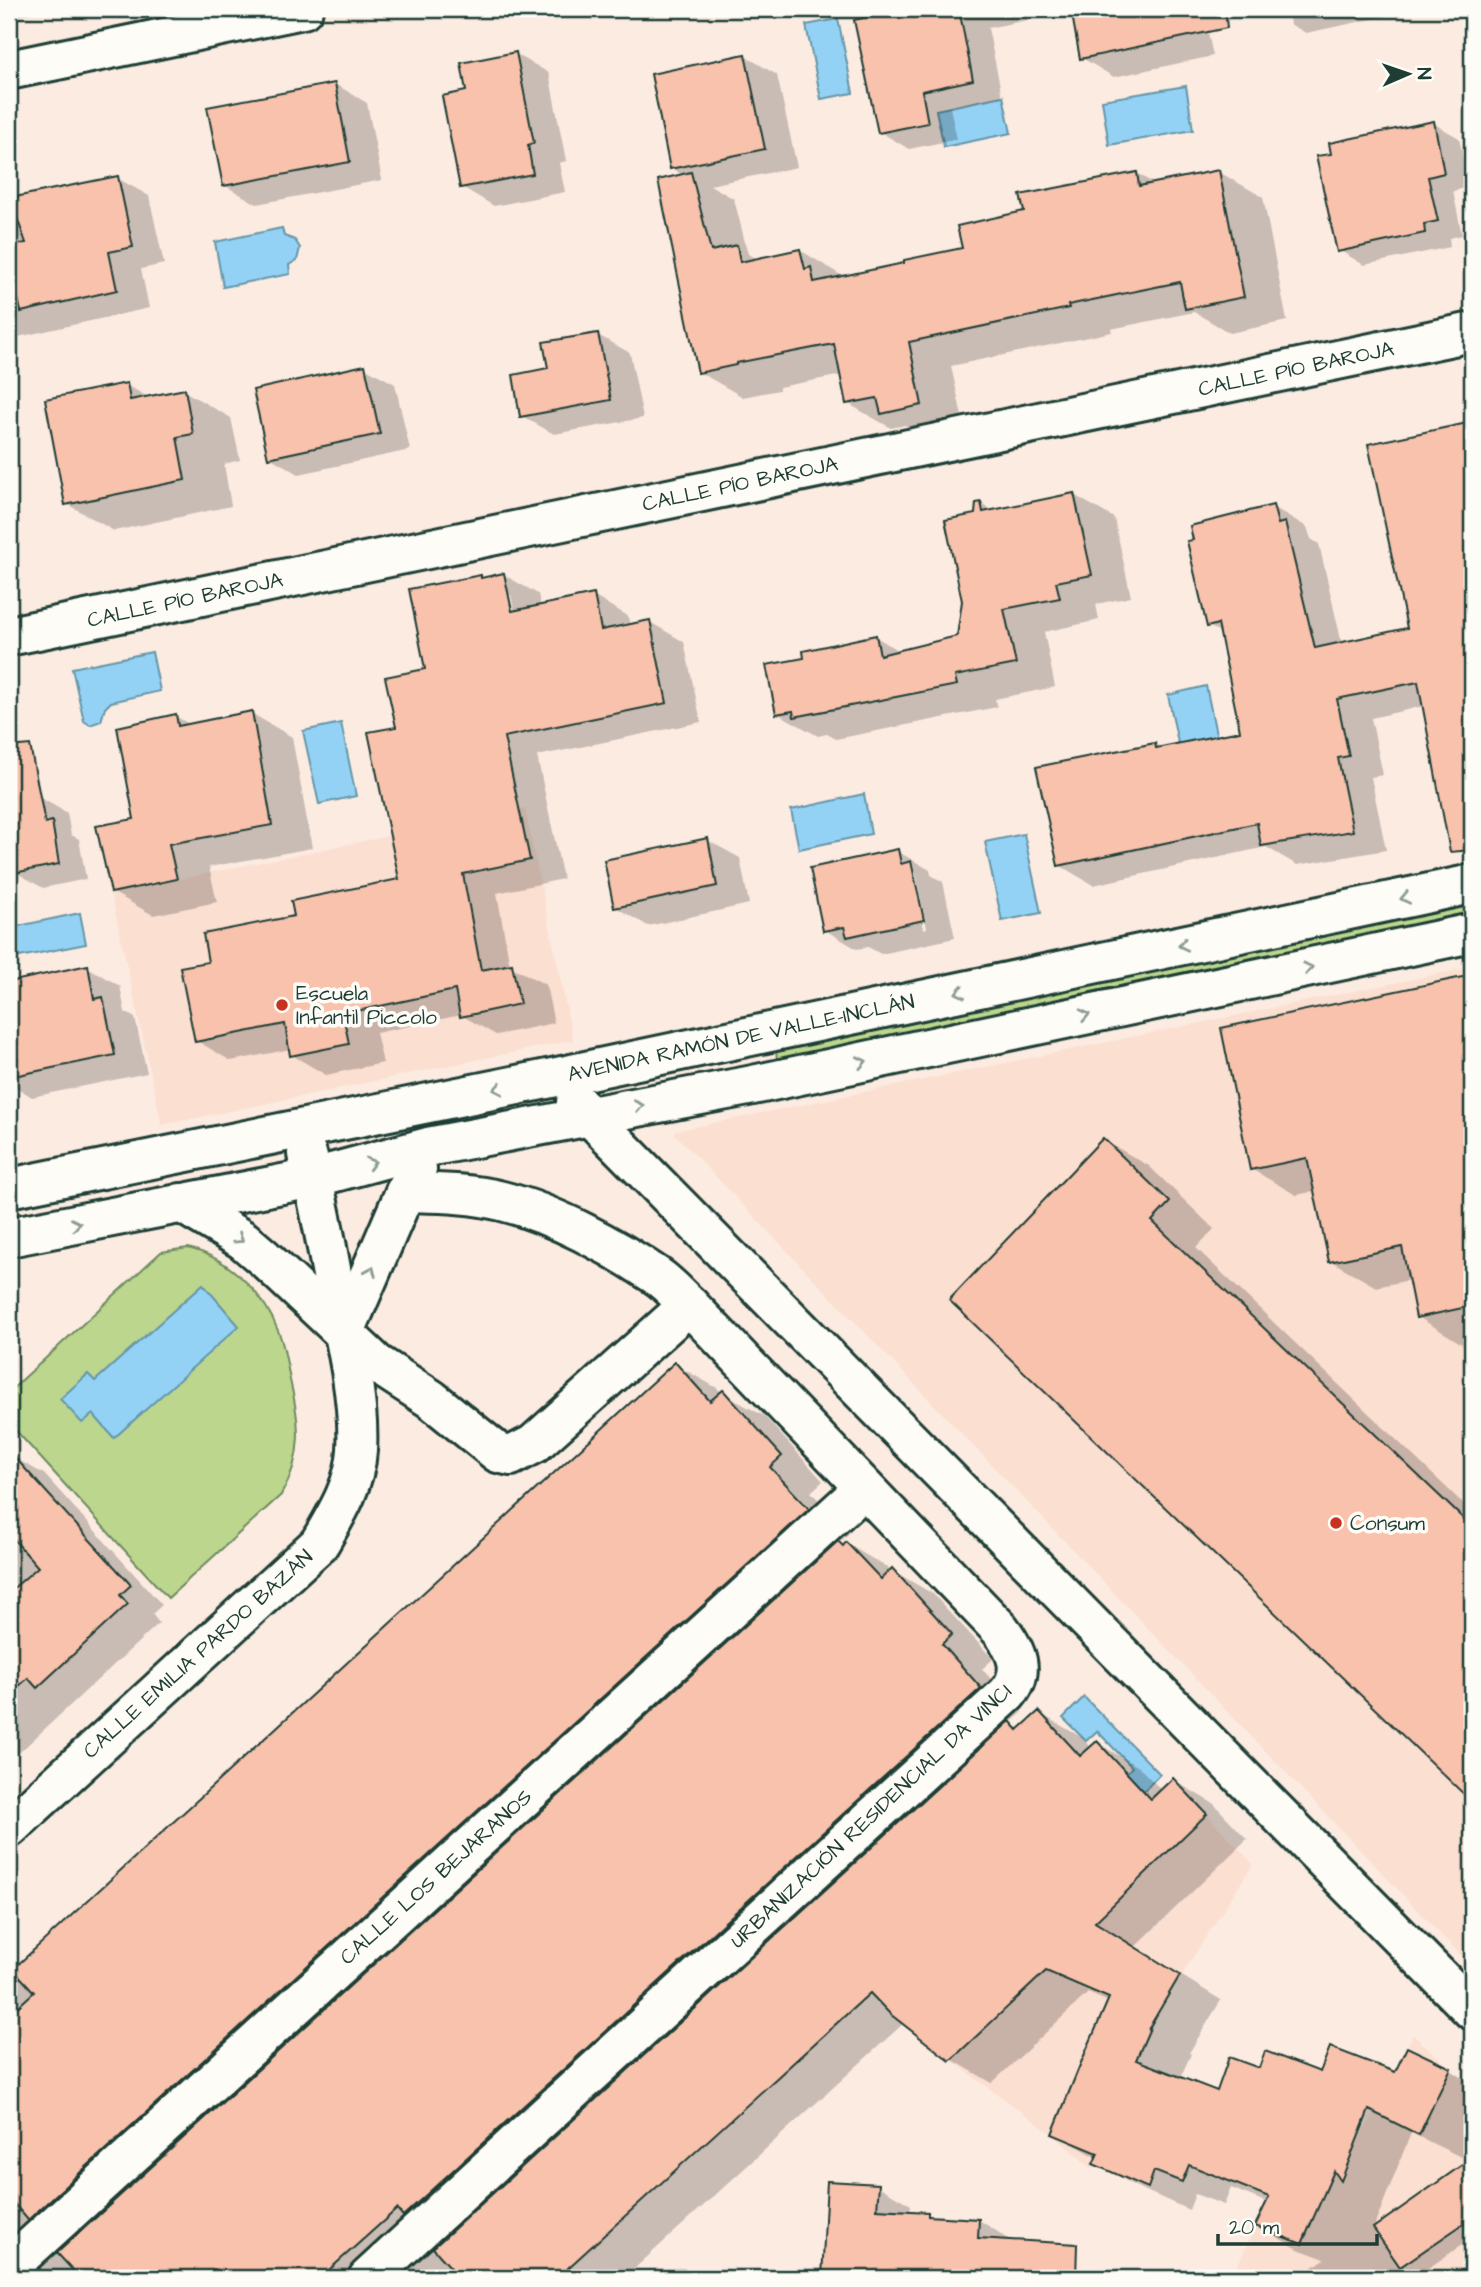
<svg xmlns="http://www.w3.org/2000/svg" width="1481" height="2287" font-family="'Architects Daughter',sans-serif">
<style>
.built{fill:#fbdfd1}
.green{fill:#bcd68e;stroke:#6e8a61;stroke-width:2}
.water{fill:#94d2f5;stroke:#6596a8;stroke-width:2}
.shadow{fill:#0003;fill-rule:evenodd}
.building{fill:#f9c2ad;stroke:#1f3d34;stroke-width:2}
.lines{fill:none;stroke-linecap:round;stroke-linejoin:round}
.minor-casing{stroke:#1f3d34;stroke-width:44}
.minor{stroke:#fdfcf7;stroke-width:38}
.oneway{stroke:#8e9c96}
.poi-dot{fill:#c8321e;stroke:#fdfcf7;stroke-width:2.5}
.labels{text-anchor:middle;dominant-baseline:central;stroke-width:7;stroke-linejoin:round;paint-order:stroke}
.street-label{font-size:21px;fill:#1f3d34;stroke:#fdfcf7}
.poi-label{font-size:21px;fill:#1f3d34;stroke:#fdfcf7;text-anchor:start}
</style>
<rect width="100%" height="100%" fill="#fcebe1"/>
<filter id="ink" filterUnits="userSpaceOnUse"><feTurbulence type="fractalNoise" baseFrequency=".0143" numOctaves="2"/><feDisplacementMap in="SourceGraphic" scale="14" xChannelSelector="R" yChannelSelector="G"/><feConvolveMatrix kernelMatrix="1 2 1 2 8 2 1 2 1" color-interpolation-filters="sRGB"/></filter>
<g filter="url(#ink)">
<g class="built">
<polygon points="525,808 573,1040 162,1125 111,893"/>
<polygon points="1472,967 1472,1967 675,1134 675,1131"/>
<polygon points="1173,1778 1253,1864 1155,2016 1092,2169 1052,2134 910,2030"/>
<polygon points="1413,2035 1472,2088 1472,2278 1250,2278 1235,2271 1291,2148 1346,2169 1358,2138 1375,2113"/>
</g>
<g class="green">
<polygon points="1472,903 1472,913 777,1060 776,1050"/>
<path d="M188,1248C229,1258 264,1293 279,1333C285,1348 287,1365 290,1380C300,1423 304,1455 281,1495L168,1598L9,1423V1392L161,1252Z"/>
</g>
<g class="water">
<polygon points="838,19 853,93 821,99 806,25"/>
<polygon points="1186,86 1193,130 1109,145 1102,100"/>
<polygon points="1003,96 1011,133 944,147 936,110"/>
<polygon points="282,228 284,236 295,240 300,248 297,260 289,265 290,274 223,287 215,242"/>
<polygon points="152,652 160,691 111,702 105,708 101,721 90,725 84,721 72,668"/>
<polygon points="1206,686 1219,748 1181,757 1168,695"/>
<polygon points="341,723 356,796 319,804 303,731"/>
<polygon points="864,794 871,834 799,849 791,810"/>
<polygon points="1024,834 1041,913 1002,921 985,842"/>
<polygon points="80,913 86,944 9,959 9,928"/>
<polygon points="203,1284 239,1326 114,1438 93,1414 82,1423 60,1399 88,1374 95,1381"/>
<polygon points="1084,1697 1160,1774 1140,1795 1122,1777 1132,1767 1097,1731 1086,1741 1063,1718"/>
</g>
<g class="shadow">
<polygon points="9,9 49,9 19,15"/>
<polygon points="882,9 1025,9 1027,20 988,28 1002,96 950,107 957,139 909,149 880,132"/>
<polygon points="1073,9 1203,9 1213,56 1114,77 1082,58"/>
<polygon points="1287,9 1410,9 1410,11 1306,33 1290,24"/>
<polygon points="516,54 549,73 566,161 559,163 565,192 494,206 462,187 468,92"/>
<polygon points="745,56 777,75 797,167 710,185 734,199 748,254 758,259 800,250 844,277 965,249 1026,213 1137,173 1156,185 1219,172 1263,197 1287,321 1230,333 1194,312 1111,329 1112,332 951,366 965,430 927,438 905,425 891,428 847,403 842,375 779,387 779,390 743,397 699,372 685,176 671,168"/>
<polygon points="335,84 367,103 382,180 257,204 224,185"/>
<polygon points="1433,123 1459,138 1469,187 1453,191 1462,235 1449,238 1450,247 1364,265 1339,250 1333,155"/>
<polygon points="117,178 149,196 164,264 141,269 149,308 9,339 9,270 13,269 9,247 9,200"/>
<polygon points="598,335 630,353 643,418 554,434 522,416 550,369"/>
<polygon points="364,367 395,384 410,450 299,474 269,457"/>
<polygon points="126,385 150,398 184,391 231,418 240,460 224,464 231,506 114,531 67,504"/>
<polygon points="1472,424 1472,822 1443,805 1424,706 1371,718 1383,775 1371,777 1386,850 1297,865 1266,847 1093,885 1059,865 1155,744 1162,748 1242,733 1222,633 1208,626 1273,507 1307,527 1311,539 1319,544 1342,644 1409,629 1370,445"/>
<polygon points="1074,495 1114,518 1131,597 1096,604 1099,620 1044,632 1055,687 995,699 997,707 836,739 827,734 818,736 777,713 806,659 876,637 901,652 959,637 976,515 981,504 994,511"/>
<path d="M504,575L538,594L541,607L593,596L628,616L630,626L650,622L684,642L701,722L537,756L563,879L497,893L510,966L546,985L554,1023L496,1035L461,1015L376,1033L383,1063L326,1075L292,1055L291,1049L231,1061L197,1041L210,963L296,917L401,880L398,728L427,670L480,577L484,579ZM507,595H511L516,619L512,620Z"/>
<polygon points="251,713 292,737 312,848 209,867 217,902 153,915 112,892 175,716 191,725"/>
<polygon points="9,796 39,797 67,813 71,835 79,839 86,879 43,888 17,873 9,875"/>
<polygon points="707,840 740,858 749,904 648,926 615,907"/>
<path d="M897,851L930,870L931,875L943,882L955,938L881,954L868,947L857,949L825,930ZM911,871H915L927,928L924,929Z"/>
<polygon points="87,967 120,986 125,1012 135,1018 147,1073 32,1097 9,1083 9,983"/>
<polygon points="1472,977 1472,1350 1418,1317 1410,1280 1376,1287 1331,1261 1316,1191 1296,1195 1251,1169 1223,1029"/>
<polygon points="1104,1140 1149,1166 1214,1229 1196,1248 1472,1512 1472,1799 951,1300"/>
<polygon points="676,1365 717,1388 722,1393 764,1416 823,1481 811,1492 849,1533 839,1543 844,1546 847,1544 933,1594 993,1659 982,1669 1022,1713 1010,1723 1021,1729 1039,1713 1081,1737 1091,1748 1097,1743 1139,1767 1162,1791 1173,1780 1214,1804 1247,1839 1135,1947 1221,2000 1189,2053 1191,2054 1180,2078 1218,2093 1260,2070 1321,2075 1395,2074 1408,2049 1450,2070 1472,2083 1472,2134 1461,2157 1411,2133 1375,2224 1378,2226 1472,2161 1472,2238 1414,2278 1296,2278 1325,2259 1298,2249 1257,2226 1268,2203 1231,2188 1224,2205 1195,2194 1189,2210 1137,2187 1095,2163 1098,2158 1054,2133 1109,2002 1088,1993 992,2083 951,2059 904,2023 624,2278 9,2278 9,1976"/>
<polygon points="11,1456 44,1474 162,1605 152,1614 159,1623 9,1762 9,1458"/>
<polygon points="829,2183 878,2186 911,2205 910,2213 928,2214 936,2218 979,2220 1058,2271 1078,2272 1089,2278 824,2278"/>
</g>
<g class="building">
<polygon points="880,9 959,9 973,80 922,91 928,123 878,133 854,20 881,14"/>
<polygon points="1071,9 1225,9 1227,28 1080,59"/>
<polygon points="516,52 534,143 528,145 533,174 460,188 442,96 466,91 461,63"/>
<polygon points="745,54 765,149 670,169 651,74"/>
<polygon points="335,83 350,162 223,186 207,107"/>
<polygon points="1434,121 1444,173 1428,177 1438,221 1424,224 1425,233 1337,252 1316,156 1331,154 1329,143"/>
<polygon points="1219,170 1244,297 1185,309 1180,282 1068,305 1069,308 909,342 922,405 881,414 877,398 846,404 834,344 736,363 736,365 698,373 658,180 691,172 711,251 737,245 740,262 800,249 805,269 811,267 814,282 904,263 904,260 962,248 957,226 1024,211 1020,195 1137,172 1139,186"/>
<polygon points="118,176 133,247 109,252 117,290 21,312 9,256 9,246 26,243 10,198"/>
<polygon points="598,333 611,400 520,417 513,375 548,368 543,342"/>
<polygon points="365,365 380,434 268,458 253,390"/>
<polygon points="127,383 130,400 185,389 193,434 177,437 185,480 65,505 45,399"/>
<polygon points="1472,422 1472,850 1450,852 1418,682 1337,699 1349,756 1338,758 1353,831 1261,846 1257,823 1058,866 1036,767 1155,743 1156,748 1240,731 1218,624 1207,627 1187,541 1193,540 1190,526 1273,505 1278,524 1285,522 1315,648 1407,628 1368,444"/>
<polygon points="1074,493 1092,575 1056,582 1060,598 1004,609 1016,664 955,676 957,685 794,717 793,711 776,714 766,665 804,658 803,651 876,635 880,655 957,636 962,601 945,520 975,514 976,503 981,502 983,512"/>
<polygon points="504,573 512,611 594,594 601,630 650,620 667,703 504,737 530,860 463,874 481,970 512,964 520,1004 460,1017 455,990 343,1014 349,1044 290,1056 285,1024 195,1042 180,967 208,962 203,934 294,916 291,901 399,879 368,732 396,727 385,677 425,669 409,589 481,575 481,578"/>
<polygon points="252,711 272,825 169,844 177,879 111,893 96,826 134,819 117,727 176,714 178,726"/>
<polygon points="30,745 45,823 52,821 59,864 14,873 9,851 9,747"/>
<polygon points="708,838 717,886 614,908 604,860"/>
<polygon points="898,849 901,864 911,861 924,920 847,937 844,927 823,931 810,868"/>
<polygon points="88,965 94,999 103,997 115,1055 9,1077 9,982"/>
<polygon points="1472,975 1472,1306 1416,1318 1402,1247 1329,1262 1307,1158 1250,1170 1221,1028"/>
<polygon points="1103,1138 1170,1202 1152,1221 1472,1527 1472,1802 949,1300"/>
<polygon points="675,1362 710,1401 723,1390 782,1456 770,1467 809,1509 28,2220 9,2198 9,2015 34,1992 13,1969"/>
<polygon points="9,1451 131,1585 120,1595 128,1604 37,1688 28,1678 9,1695 9,1592 38,1567 9,1534"/>
<polygon points="838,1541 843,1546 846,1542 881,1579 892,1568 952,1634 942,1644 981,1688 403,2216 397,2209 320,2278 80,2278 57,2253"/>
<polygon points="1039,1711 1080,1756 1097,1741 1151,1799 1173,1778 1207,1814 1095,1922 1180,1975 1149,2028 1150,2028 1136,2060 1217,2091 1229,2057 1259,2068 1265,2051 1320,2072 1330,2047 1395,2072 1407,2047 1451,2068 1419,2135 1369,2110 1341,2181 1334,2171 1302,2244 1255,2226 1269,2197 1189,2165 1182,2182 1154,2171 1148,2188 1093,2164 1098,2153 1052,2134 1080,2065 1109,1998 1046,1971 950,2061 890,2014 870,1993 557,2278 460,2278 433,2248 1010,1721 1018,1730"/>
<polygon points="1472,2158 1472,2218 1400,2267 1373,2228"/>
<polygon points="827,2181 879,2184 877,2209 928,2212 928,2216 979,2219 978,2238 1077,2244 1076,2278 822,2278"/>
</g>
<g class="lines">
<defs>
<g id="minor">
<polyline points="9,70 303,9"/>
<polyline points="9,636 1472,332"/>
<polyline points="576,1102 1472,2010"/>
<polyline points="9,1188 552,1078 1472,884"/>
<polyline points="181,1203 243,1240 264,1258 377,1364 431,1399 498,1453 511,1456 534,1444 689,1305"/>
<polyline points="9,1237 313,1178 428,1147 748,1086 1472,933"/>
<polyline points="344,1334 405,1192 417,1169"/>
<path d="M9,1828L319,1544C336,1515 355,1485 357,1450C360,1403 346,1342 336,1296C327,1248 319,1201 307,1154"/>
<polyline points="9,2267 864,1488"/>
<path d="M368,2278L1007,1694C1027,1671 1016,1650 1000,1629L689,1305C679,1296 669,1284 657,1276C613,1246 554,1214 502,1201C470,1193 437,1193 405,1192"/>
</g>
</defs>
<use href="#minor" class="minor-casing"/>
<use href="#minor" class="minor"/>
</g>
<defs><path id="oneway-chevron" d="M-2-3.5L2.5 0L-2 3.5" fill="none" stroke-width="1.6" stroke-linecap="round" stroke-linejoin="round" transform="scale(1.75)"/></defs>
<g class="oneway">
<use href="#oneway-chevron" transform="translate(1405 898) rotate(168)"/>
<use href="#oneway-chevron" transform="translate(1183 945) rotate(168)"/>
<use href="#oneway-chevron" transform="translate(1308 968) rotate(-12)"/>
<use href="#oneway-chevron" transform="translate(960 992) rotate(168)"/>
<use href="#oneway-chevron" transform="translate(1085 1015) rotate(-12)"/>
<use href="#oneway-chevron" transform="translate(862 1062) rotate(-12)"/>
<use href="#oneway-chevron" transform="translate(498 1089) rotate(169)"/>
<use href="#oneway-chevron" transform="translate(639 1106) rotate(-11)"/>
<use href="#oneway-chevron" transform="translate(371 1163) rotate(-15)"/>
<use href="#oneway-chevron" transform="translate(76 1224) rotate(-11)"/>
<use href="#oneway-chevron" transform="translate(239 1239) rotate(34)"/>
<use href="#oneway-chevron" transform="translate(371 1271) rotate(-67)"/>
</g>
</g>
<g class="poi-dot">
<circle cx="282" cy="1005" r="7"/>
<circle cx="1336" cy="1523" r="7"/>
</g>
<g class="labels">
<g class="street-label">
<text transform="translate(1296 369) rotate(-12)">CALLE PÍO BAROJA</text>
<text transform="translate(740 484) rotate(-12)">CALLE PÍO BAROJA</text>
<text transform="translate(185 600) rotate(-12)">CALLE PÍO BAROJA</text>
<text transform="translate(741 1038) rotate(-12)">AVENIDA RAMÓN DE VALLE-INCLÁN</text>
<text transform="translate(198 1654) rotate(-42)">CALLE EMILIA PARDO BAZÁN</text>
<text transform="translate(871 1816) rotate(-43)">URBANIZACIÓN RESIDENCIAL DA VINCI</text>
<text transform="translate(436 1877) rotate(-42)">CALLE LOS BEJARANOS</text>
</g>
<g class="poi-label">
<text x="296" y="993">Escuela<tspan x="296" dy="24">Infantil Piccolo</tspan></text>
<text x="1350" y="1523">Consum</text>
</g>
</g>
<rect width="1481" height="2287" fill="none" stroke="#fdfcf7" stroke-width="35"/>
<rect x="18" y="18" width="1446" height="2252" fill="none" stroke="#1f3d34" stroke-width="2.5" filter="url(#ink)"/>
<g transform="translate(1408 74) rotate(88)" stroke="#fdfcf7" stroke-width="5" paint-order="stroke">
<path d="M0-5L12 26L0 18L-12 26Z" fill="#1f3d34"/>
<text y="-10" font-size="19" font-weight="bold" text-anchor="middle" fill="#1f3d34">N</text>
</g>
<path d="M1218 2234v10h159v-10" fill="none" stroke="#1f3d34" stroke-width="3.5"/>
<text x="1229" y="2234" font-size="21" fill="#1f3d34" stroke="#fdfcf7" stroke-width="5" paint-order="stroke">20 m</text>
</svg>
